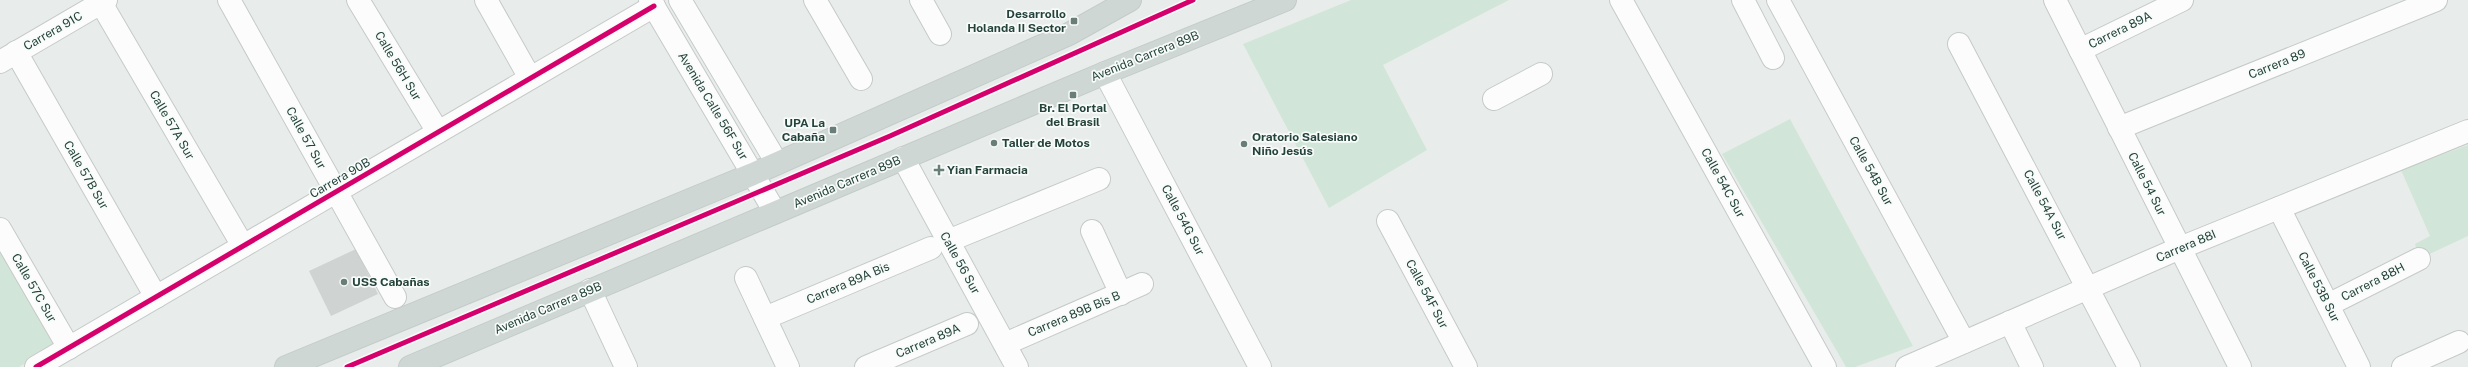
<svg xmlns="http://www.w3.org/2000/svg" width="2468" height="367" font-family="'Public Sans',sans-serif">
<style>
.green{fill:#d1e6d8}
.building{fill:#cfd4d2}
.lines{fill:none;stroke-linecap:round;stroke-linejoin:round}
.minor-casing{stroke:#c5cac8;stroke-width:24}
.major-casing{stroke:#c3ccc9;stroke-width:24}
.minor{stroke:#fcfcfc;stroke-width:22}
.major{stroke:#cfd7d5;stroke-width:22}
.cycleway-casing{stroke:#f7fbf9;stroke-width:8}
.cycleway{stroke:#d6006c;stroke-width:5}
.poi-dot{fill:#697e78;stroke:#f7fbf9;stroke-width:1.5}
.labels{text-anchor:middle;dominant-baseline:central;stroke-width:3.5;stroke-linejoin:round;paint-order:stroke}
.poi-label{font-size:12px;font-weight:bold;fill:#24423a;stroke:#f7fbf9;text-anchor:start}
.street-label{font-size:12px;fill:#24423a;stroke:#f7fbf9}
</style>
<rect width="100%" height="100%" fill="#e8edeb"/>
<g class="green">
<polygon points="1351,0 1509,0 1383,65 1427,150 1329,208 1243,44"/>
<polygon points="1790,119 1913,346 1855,367 1846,367 1722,154"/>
<polygon points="2468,145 2468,236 2419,259 2415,244 2430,236 2401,170"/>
<polygon points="0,247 58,345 19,367 0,367"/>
</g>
<polygon class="building" points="356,249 378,294 331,316 309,271"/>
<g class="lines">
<defs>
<g id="minor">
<polyline points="229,0 395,297"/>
<polyline points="358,0 438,132"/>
<polyline points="486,0 530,78"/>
<polyline points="650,0 775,212"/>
<polyline points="680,0 777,163"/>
<polyline points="815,0 861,79"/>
<polyline points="921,0 940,34"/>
<polyline points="1621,0 1825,367"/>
<polyline points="1743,0 1773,58"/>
<polyline points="1778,0 1964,342"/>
<polyline points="2055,0 2240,367"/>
<polyline points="101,3 243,246"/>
<polyline points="1959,44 2129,367"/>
<polyline points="2080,50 2182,0"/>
<polyline points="16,52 156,297"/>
<polyline points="0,62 106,0"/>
<polyline points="1105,73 1260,367"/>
<polyline points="1494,99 1541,74"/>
<polyline points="2119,128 2436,0"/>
<polyline points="903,158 1017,367"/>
<polyline points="2279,208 2359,367"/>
<polyline points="1388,221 1466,367"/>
<polyline points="0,229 69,348"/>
<polyline points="1092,231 1121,294"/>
<polyline points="948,241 1099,179"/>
<polyline points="746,278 788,367"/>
<polyline points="590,290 626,367"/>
<polyline points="2328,305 2419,259"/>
<polyline points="765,318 931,248"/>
<polyline points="2010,322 2032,367"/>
<polyline points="1005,344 1142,284"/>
<polyline points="36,367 654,6"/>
<polyline points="866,367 967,324"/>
<polyline points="1907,367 2180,248 2468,131"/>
<polyline points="2403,367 2459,342"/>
</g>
<g id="major">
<polyline points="286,367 753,174 1069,34 1130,0"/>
<polyline points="410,367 1105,73 1285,0"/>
</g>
</defs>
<use href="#minor" class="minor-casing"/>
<use href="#major" class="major-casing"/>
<use href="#minor" class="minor"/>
<use href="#major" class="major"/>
<defs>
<g id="cycleway">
<polyline points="36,367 654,6"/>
<polyline points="347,367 890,136 1193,0"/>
</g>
</defs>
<use href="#cycleway" class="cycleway-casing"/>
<use href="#cycleway" class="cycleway"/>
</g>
<g class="poi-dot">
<rect x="1070" y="17" width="8" height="8" rx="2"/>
<rect x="1069" y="91" width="8" height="8" rx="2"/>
<rect x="829" y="126" width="8" height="8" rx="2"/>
<circle cx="994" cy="143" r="4"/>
<circle cx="1244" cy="144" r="4"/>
<path d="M937 164h4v4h4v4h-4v4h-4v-4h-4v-4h4z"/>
<circle cx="344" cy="282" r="4"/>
</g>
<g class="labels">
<g class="poi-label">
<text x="1066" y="14" text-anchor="end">Desarrollo<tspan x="1066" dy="14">Holanda II Sector</tspan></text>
<text x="1073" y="108" text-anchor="middle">Br. El Portal<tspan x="1073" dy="14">del Brasil</tspan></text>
<text x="825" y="123" text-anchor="end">UPA La<tspan x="825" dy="14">Cabaña</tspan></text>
<text x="1252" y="137">Oratorio Salesiano<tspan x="1252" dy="14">Niño Jesús</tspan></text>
<text x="1002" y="143">Taller de Motos</text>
<text x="947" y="170">Yian Farmacia</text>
<text x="352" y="282">USS Cabañas</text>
</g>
<g class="street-label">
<text transform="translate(2120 30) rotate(-26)">Carrera 89A</text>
<text transform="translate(53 31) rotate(-30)">Carrera 91C</text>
<text transform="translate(1145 56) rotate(-22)">Avenida Carrera 89B</text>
<text transform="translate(2277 64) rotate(-22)">Carrera 89</text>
<text transform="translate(398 66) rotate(59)">Calle 56H Sur</text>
<text transform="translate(713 106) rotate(59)">Avenida Calle 56F Sur</text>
<text transform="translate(172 125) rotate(60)">Calle 57A Sur</text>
<text transform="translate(306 138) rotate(61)">Calle 57 Sur</text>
<text transform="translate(1871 171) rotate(61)">Calle 54B Sur</text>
<text transform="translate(86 175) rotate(60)">Calle 57B Sur</text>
<text transform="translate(340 178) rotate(-30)">Carrera 90B</text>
<text transform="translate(847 182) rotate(-23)">Avenida Carrera 89B</text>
<text transform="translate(1723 183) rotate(61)">Calle 54C Sur</text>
<text transform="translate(2147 184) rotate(63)">Calle 54 Sur</text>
<text transform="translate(2045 205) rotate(62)">Calle 54A Sur</text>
<text transform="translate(1183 220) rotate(62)">Calle 54G Sur</text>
<text transform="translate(2186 246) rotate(-23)">Carrera 88I</text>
<text transform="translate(960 263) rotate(61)">Calle 56 Sur</text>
<text transform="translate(2373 282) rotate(-27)">Carrera 88H</text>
<text transform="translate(848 283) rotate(-23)">Carrera 89A Bis</text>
<text transform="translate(2319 287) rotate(63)">Calle 53B Sur</text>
<text transform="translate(34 288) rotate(60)">Calle 57C Sur</text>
<text transform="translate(1427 294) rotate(62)">Calle 54F Sur</text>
<text transform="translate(548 308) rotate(-23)">Avenida Carrera 89B</text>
<text transform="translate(1074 314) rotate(-23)">Carrera 89B Bis B</text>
<text transform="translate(928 341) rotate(-23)">Carrera 89A</text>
</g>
</g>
</svg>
